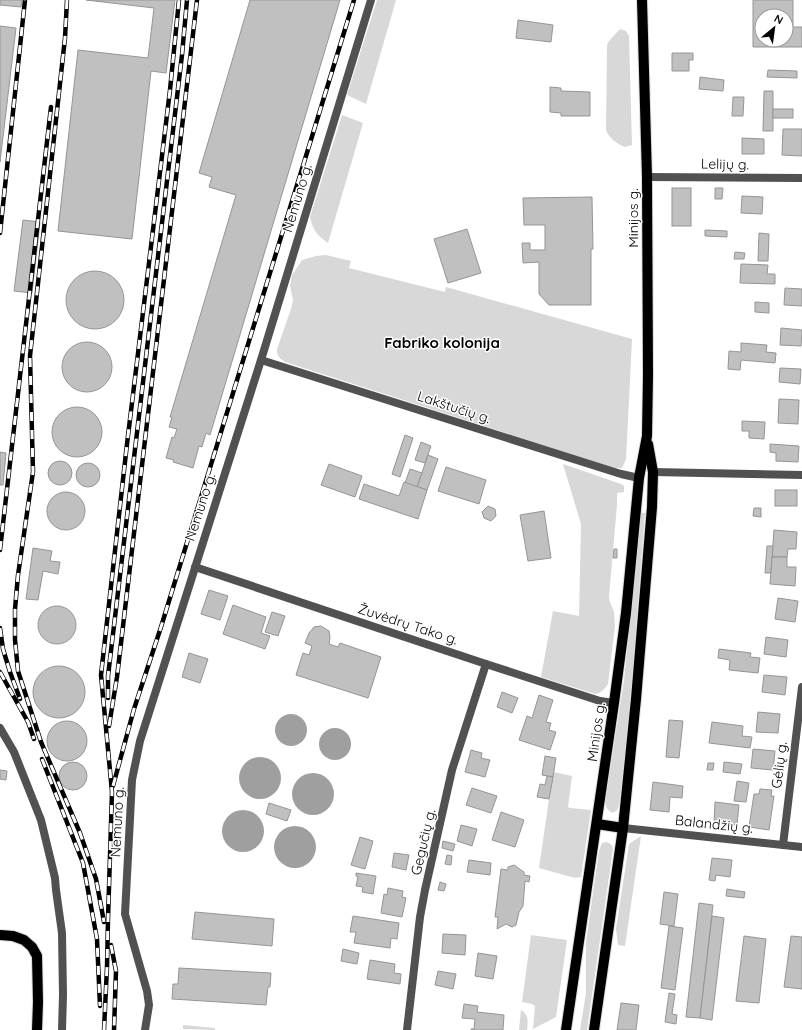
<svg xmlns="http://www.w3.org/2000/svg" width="802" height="1030" font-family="Quicksand,sans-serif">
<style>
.green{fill:#d8d8d8}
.water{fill:#9f9f9f}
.building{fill:#c0c0c0;stroke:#959595;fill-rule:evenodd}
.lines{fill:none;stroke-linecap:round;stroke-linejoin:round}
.primary-casing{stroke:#dbdbdb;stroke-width:12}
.minor{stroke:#515151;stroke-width:8}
.primary{stroke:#000;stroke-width:10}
.rail-casing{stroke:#000;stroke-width:4.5}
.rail{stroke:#fff;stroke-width:3;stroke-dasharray:9;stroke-linecap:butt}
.labels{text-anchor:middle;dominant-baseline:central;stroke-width:3;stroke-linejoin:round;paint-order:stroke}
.street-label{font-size:14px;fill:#000;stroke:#fff}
.neighbourhood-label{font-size:15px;font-weight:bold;fill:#000;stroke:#fff}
</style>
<rect width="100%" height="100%" fill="#fff"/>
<g class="green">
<polygon points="377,0 396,0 366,104 347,95"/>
<path d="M620,29L626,31L629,36L632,145L625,147C617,144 609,138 606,130L607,45L609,41Z"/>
<path d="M342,115L363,123L328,243C317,235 313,231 310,217Z"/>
<path d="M326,255L351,261L349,268L445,292L446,287L632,339L626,459L622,468H615L285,362C279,358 277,356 277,349L291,309L293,300L290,286L292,275L302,260L316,256Z"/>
<path d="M563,464L621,484L624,486V492L617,493V505L609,597L610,602L614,612L615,626L608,684C605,689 601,693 595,694L541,677L553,611L579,616L581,524Z"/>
<path d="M641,513H645L630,706L620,800C619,803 619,808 617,810C611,817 606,808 605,803L624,680Z"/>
<polygon points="553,772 572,776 568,807 570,808 591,810 581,877 575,878 539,868 549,799"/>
<polygon points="641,836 625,946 618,945 616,929 629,844"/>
<polygon points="607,842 612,845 613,849 587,1030 580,1030 586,993 586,942 599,851 602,843"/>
<polygon points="531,935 567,940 556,1017 533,1029 535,1006 532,1004 522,1002"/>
<path d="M521,1010C529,1015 528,1022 527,1030H519Z"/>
<polygon points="183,1025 215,1028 215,1030 183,1029"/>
</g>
<g class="water">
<circle cx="291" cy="730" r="16"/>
<circle cx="335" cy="744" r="16"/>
<circle cx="260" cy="778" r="21"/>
<circle cx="313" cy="794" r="21"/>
<circle cx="243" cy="831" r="21"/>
<circle cx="295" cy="847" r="21"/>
</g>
<g class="building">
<polygon points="0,0 22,0 21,7 0,5"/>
<polygon points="86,0 175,0 166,73 151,71 132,239 58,231 78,50 148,58 154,8"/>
<polygon points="250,0 340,0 210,435 206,433 202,447 199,446 193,468 173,462 174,460 166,458 172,437 174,438 177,429 169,427 172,417 170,417 236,195 209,187 212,177 199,173"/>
<path d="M753,0H793V27H802V47H753ZM762,16H786V40H762Z"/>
<polygon points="518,20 553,25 551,42 516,38"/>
<polygon points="0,26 16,28 0,162"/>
<polygon points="672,53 693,53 693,60 689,60 689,71 672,71"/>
<polygon points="768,70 797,71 797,78 767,77"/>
<polygon points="700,77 724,80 723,91 699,89"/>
<polygon points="550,87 561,88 561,91 590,92 590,116 561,116 561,113 550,112"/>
<polygon points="764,91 773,91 773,131 763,131"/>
<polygon points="733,97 744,97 743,116 732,116"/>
<rect x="773" y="109" width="20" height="9"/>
<polygon points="783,129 802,129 802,156 782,155"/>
<polygon points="742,138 764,139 764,154 742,154"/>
<rect x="672" y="188" width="19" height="38"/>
<polygon points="715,188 723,188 722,199 715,199"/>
<polygon points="742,196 763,197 762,214 741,213"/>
<polygon points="592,197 593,249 591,249 591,305 549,305 539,294 539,262 523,263 522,243 530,243 530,250 545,250 545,225 524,225 523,198"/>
<polygon points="23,220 40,222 32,293 14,291"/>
<polygon points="467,229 481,273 448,283 434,239"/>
<polygon points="705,230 727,231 727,237 705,236"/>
<polygon points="759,233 769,234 768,261 758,261"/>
<polygon points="735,252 745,253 744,259 734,259"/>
<polygon points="741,264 768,265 767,274 775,274 775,284 740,283"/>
<circle cx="95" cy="300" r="29"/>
<polygon points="785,288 802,289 802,306 784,305"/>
<polygon points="755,302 769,303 769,313 755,312"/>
<polygon points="781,328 802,330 801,346 780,345"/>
<circle cx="87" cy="367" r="25"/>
<polygon points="741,343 767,345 766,352 776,353 775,363 741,360 740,370 728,369 729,351 741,352"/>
<polygon points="780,368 801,369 800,384 779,382"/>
<polygon points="779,399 799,400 798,424 778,423"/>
<circle cx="77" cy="432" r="25"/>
<polygon points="742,421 765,422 764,439 749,438 749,431 742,431"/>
<polygon points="405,435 413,438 400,477 392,474"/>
<polygon points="421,442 431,446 425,463 415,460"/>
<polygon points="770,444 799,446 798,462 776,461 776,453 770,452"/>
<polygon points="0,452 6,453 3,485 0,485"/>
<polygon points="428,455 438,459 427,490 417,487"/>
<circle cx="60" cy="473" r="12"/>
<circle cx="88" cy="475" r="12"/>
<polygon points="329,464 362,476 355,497 321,485"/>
<polygon points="446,467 486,480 479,504 438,491"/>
<polygon points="410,469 422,473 417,487 405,483"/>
<polygon points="404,482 427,490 418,519 359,499 364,484 399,496"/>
<rect x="775" y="490" width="22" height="16"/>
<circle cx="66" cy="511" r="19"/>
<polygon points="488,506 495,509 496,516 491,521 484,518 482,512"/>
<polygon points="754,508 761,508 761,517 753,516"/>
<polygon points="544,511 551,558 528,561 520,515"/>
<polygon points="774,530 797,532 796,549 788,549 787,557 772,557"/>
<polygon points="767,546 773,546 771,573 765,573"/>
<polygon points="33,548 52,551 50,561 60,562 58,574 43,571 38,600 26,599"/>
<polygon points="614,549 617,549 617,558 613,558"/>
<polygon points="772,557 787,557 787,567 796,567 795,586 770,584"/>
<polygon points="209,590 228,596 220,620 201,614"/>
<polygon points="778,598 798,601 795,622 775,619"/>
<polygon points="233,605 266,617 261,633 270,636 265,649 223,634"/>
<circle cx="57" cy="625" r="19"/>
<polygon points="272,612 285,616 278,636 265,632"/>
<polygon points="321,626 329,631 330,637 329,644 338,647 340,643 381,657 368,698 296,675 303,653 309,655 312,646 305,643 309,633 314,627"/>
<polygon points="766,637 788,640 786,657 764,654"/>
<polygon points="719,649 751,653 750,657 760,658 758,673 729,670 730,660 718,658"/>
<polygon points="189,653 208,659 200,683 182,677"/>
<circle cx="59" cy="692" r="26"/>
<polygon points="764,675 787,677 785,695 762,692"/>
<polygon points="502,692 518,698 512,713 497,707"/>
<polygon points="539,695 553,700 546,722 551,723 549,730 556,732 550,750 519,740 527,716 532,718"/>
<polygon points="758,712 780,714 778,733 756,732"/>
<polygon points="669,720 683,721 679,758 666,757"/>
<circle cx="67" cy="741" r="20"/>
<polygon points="712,722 743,726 742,736 752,737 750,748 709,743"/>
<polygon points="753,749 775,751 773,770 751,768"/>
<polygon points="471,750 482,753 481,758 490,760 485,777 465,772"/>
<polygon points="545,756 556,758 553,777 542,775"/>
<circle cx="73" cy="776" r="14"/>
<polygon points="724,762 742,764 740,774 723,772"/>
<polygon points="708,763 714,763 713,770 707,770"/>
<polygon points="0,770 7,771 6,780 0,779"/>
<polygon points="547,776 553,777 549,799 537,797 540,784 545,785"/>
<polygon points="737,781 749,783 746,802 734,801"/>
<polygon points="653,782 683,786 682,798 670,797 669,812 650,810"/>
<polygon points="472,788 497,796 491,813 466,805"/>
<polygon points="760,789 772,790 771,796 774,796 769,830 749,827 754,794 759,794"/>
<polygon points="715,802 739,805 737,825 714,823"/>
<polygon points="269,803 291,810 287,821 266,814"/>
<polygon points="501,812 524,820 515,847 492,840"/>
<polygon points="461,825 477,829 472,846 457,841"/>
<polygon points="360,837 373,841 365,869 351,865"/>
<polygon points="443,841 455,844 453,851 442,848"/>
<polygon points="394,853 409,855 406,870 392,867"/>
<polygon points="447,855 452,856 451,865 445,864"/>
<polygon points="712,858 732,860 730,877 716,875 715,881 709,880"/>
<polygon points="469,860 491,863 490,875 467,872"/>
<polygon points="514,865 521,870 524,872 524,875 530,876 529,882 525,881 523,906 519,912 516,925 512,927 506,924 497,929 498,917 495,917 501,869 508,870 508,867"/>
<polygon points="356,873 376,876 373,894 362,892 363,887 356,886 358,877 356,876"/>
<polygon points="440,882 446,884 444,891 438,890"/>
<polygon points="388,888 403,891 402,897 406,898 402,917 381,913 384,894 387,895"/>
<polygon points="727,889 745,892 744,898 726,896"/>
<polygon points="664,892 678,894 674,926 660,924"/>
<polygon points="699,903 713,905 700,1018 686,1017"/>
<polygon points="195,912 274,919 272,946 192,939"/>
<polygon points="353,916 399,923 397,939 391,938 390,948 354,943 356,932 350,932"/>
<polygon points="712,916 724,918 712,1020 700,1018"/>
<polygon points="669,926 683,928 675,990 661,988"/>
<polygon points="443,934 466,935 465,955 442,953"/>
<polygon points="744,936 766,939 759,1003 736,1001"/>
<polygon points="791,936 802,937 802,989 784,987"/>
<polygon points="343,949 359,953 357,964 341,961"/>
<polygon points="478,953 497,956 493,979 475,976"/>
<polygon points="370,960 395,964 394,973 401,974 400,984 367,979"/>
<polygon points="179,968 271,973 270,987 268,987 266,1005 172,999 173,984 178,984"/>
<polygon points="438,971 456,974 453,989 435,985"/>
<polygon points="669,993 675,994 672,1014 677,1015 676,1024 665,1022"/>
<polygon points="621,1003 639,1005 636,1030 617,1030"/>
<polygon points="464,1004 478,1006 477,1012 504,1015 503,1030 471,1030 471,1029 474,1029 475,1019 462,1018"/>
</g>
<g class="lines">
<defs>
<g id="primary">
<polyline points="597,824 623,828"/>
<polyline points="0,935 13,936 24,940 32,947 37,956 38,1002 37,1030"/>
<polyline points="566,1030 614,703 626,613 639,478 647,436 648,375 647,177 642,0"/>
<polyline points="594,1030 623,828 636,699 652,507 653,472 648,444"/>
</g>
</defs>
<use href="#primary" class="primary-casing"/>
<g class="minor">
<polyline points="647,177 802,178"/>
<polyline points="261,360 621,474 639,478"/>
<polyline points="653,472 802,475"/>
<polyline points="195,567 486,664 600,701 614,703"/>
<polyline points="0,728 14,752 41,820 55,878 56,890 62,933 63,995 62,1030"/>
<polyline points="623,828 802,847"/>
<polyline points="783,845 802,687"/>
<polyline points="145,1030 149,1005 147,991 125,914 132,780 140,741 261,360 371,0"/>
<polyline points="407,1030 420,917 425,890 452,770 486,664"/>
</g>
<use href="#primary" class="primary"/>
<defs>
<g id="rail">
<polyline points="67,0 65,38 30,356 33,472 18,575 15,609 15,640 18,671 41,742 80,833 96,879 104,922"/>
<polyline points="0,233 25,0"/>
<polyline points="0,550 51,107"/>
<polyline points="0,628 3,649 10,672 20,699"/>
<polyline points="0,672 28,722 34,739"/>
<polyline points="108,698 108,676 182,55 187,0"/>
<polyline points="109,726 117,677 197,0"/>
<polyline points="42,759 83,863 97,939 100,1006"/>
<polyline points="113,786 134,709 161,627 354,0"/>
<polyline points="111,945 116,971 114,1030"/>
<polyline points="104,1030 107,967 108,919 112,792 101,675 127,444 170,90 179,0"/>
</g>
</defs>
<use href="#rail" class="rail-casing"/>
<use href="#rail" class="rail"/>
</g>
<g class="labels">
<g class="street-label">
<text transform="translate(725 164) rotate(1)">Lelijų g.</text>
<text transform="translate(297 198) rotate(-73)">Nemuno g.</text>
<text transform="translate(633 218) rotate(-90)">Minijos g.</text>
<text transform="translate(454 407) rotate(18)">Lakštučių g.</text>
<text transform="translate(200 507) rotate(-72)">Nemuno g.</text>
<text transform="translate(408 624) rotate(18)">Žuvėdrų Tako g.</text>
<text transform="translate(596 732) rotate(-82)">Minijos g.</text>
<text transform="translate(779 765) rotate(-83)">Gėlių g.</text>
<text transform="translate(117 822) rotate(-87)">Nemuno g.</text>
<text transform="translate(714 824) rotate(6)">Balandžių g.</text>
<text transform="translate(423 842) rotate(-77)">Gegučių g.</text>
</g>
<g class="neighbourhood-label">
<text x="442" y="342">Fabriko kolonija</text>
</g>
</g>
<g transform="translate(774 28) rotate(29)"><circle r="19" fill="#ffffff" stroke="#999999"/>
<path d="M0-3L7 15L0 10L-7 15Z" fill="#000000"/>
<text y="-6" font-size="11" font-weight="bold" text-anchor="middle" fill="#000000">N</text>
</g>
</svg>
